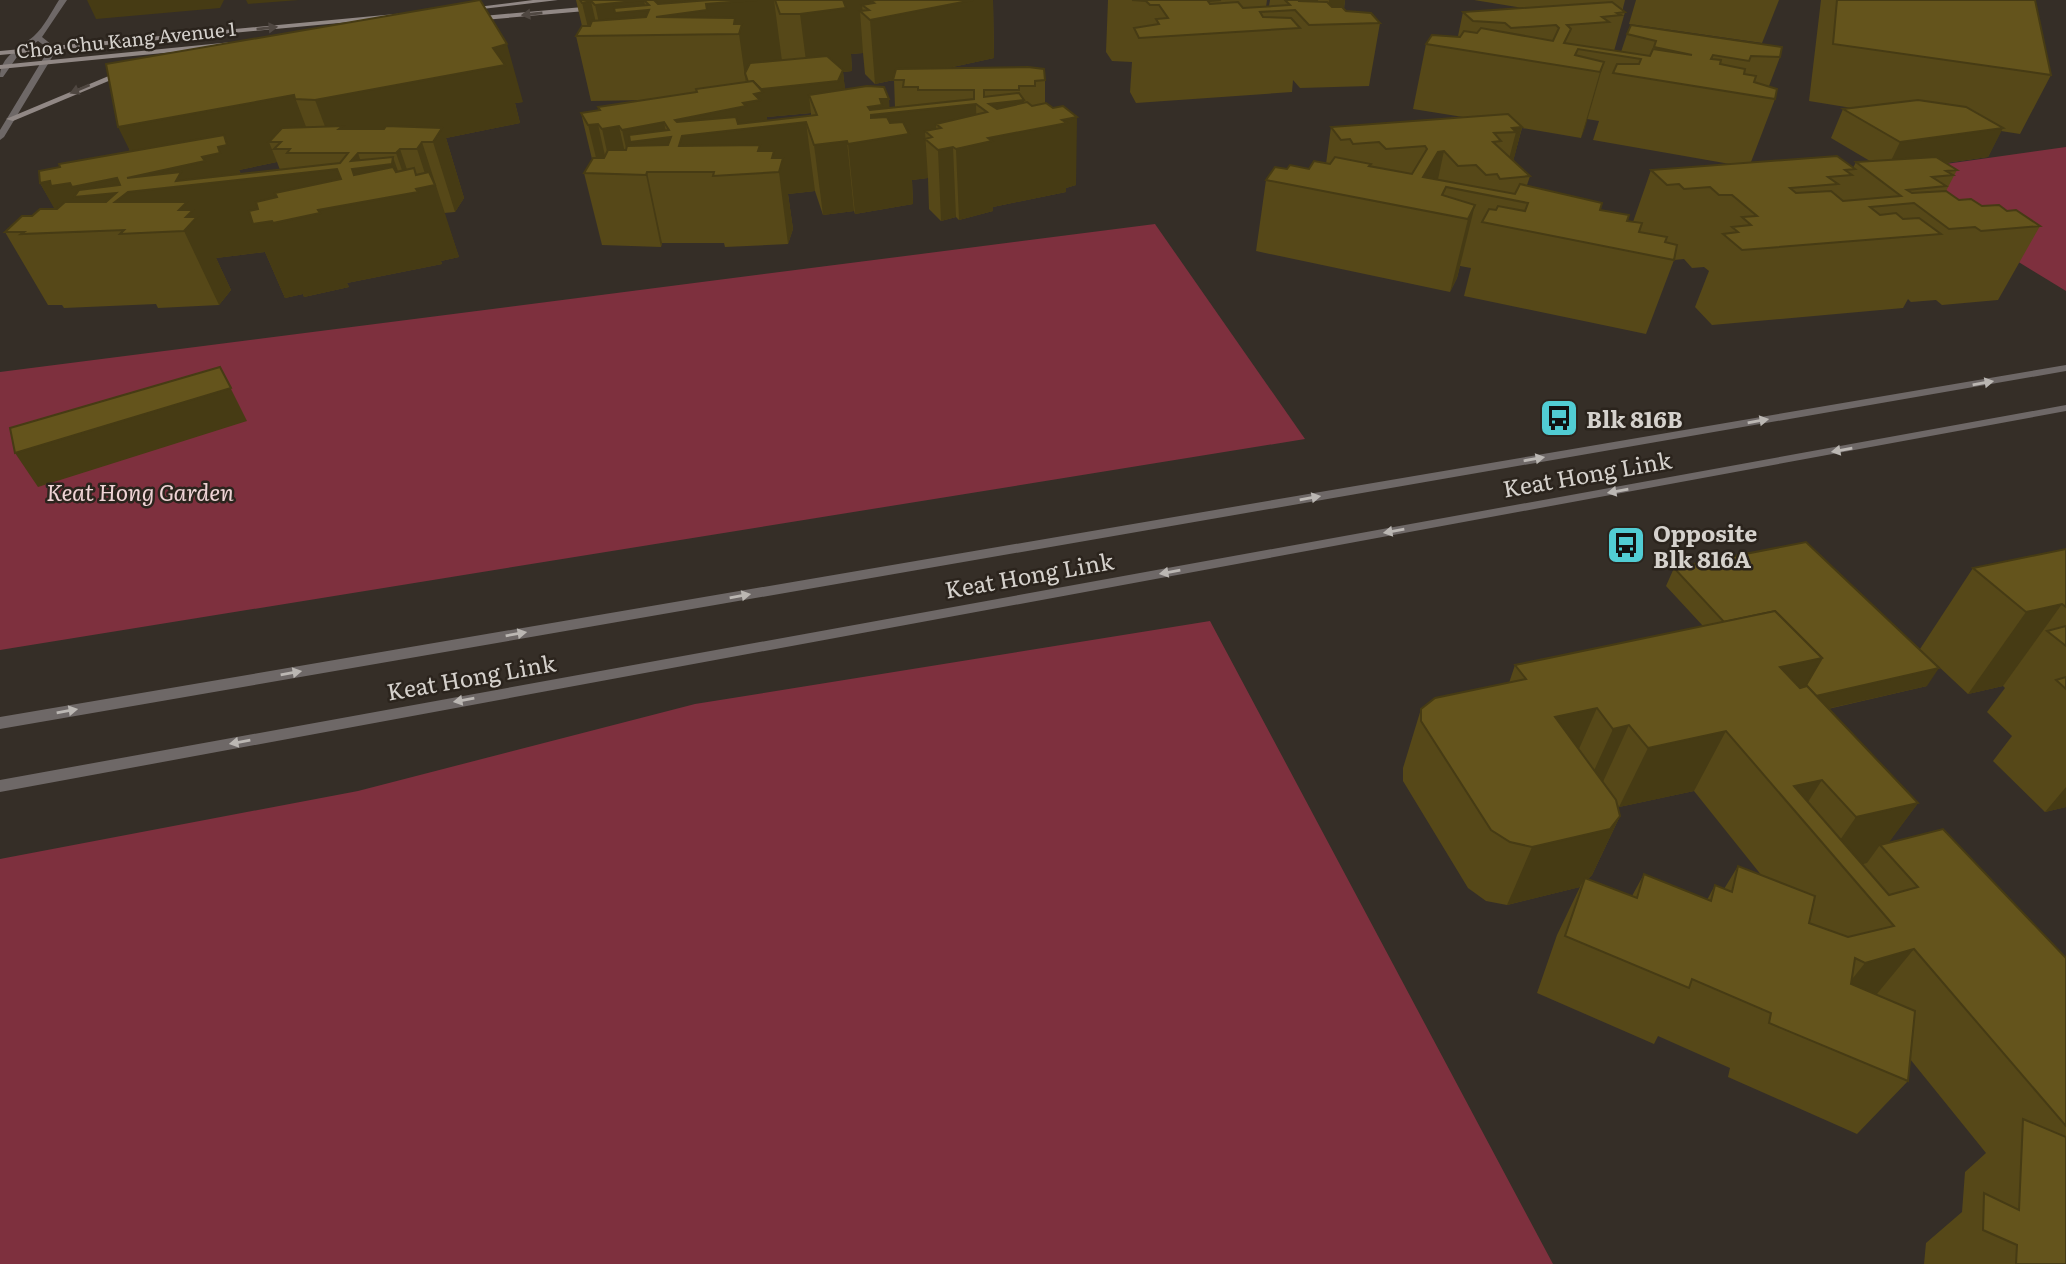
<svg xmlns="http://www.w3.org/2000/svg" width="2066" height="1264" font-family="Literata,serif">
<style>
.green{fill:#7e303e}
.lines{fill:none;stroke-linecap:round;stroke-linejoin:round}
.street{fill:#6e6867;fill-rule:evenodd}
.secondary{fill:#918885;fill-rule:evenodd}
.wall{fill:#564818;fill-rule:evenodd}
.shaded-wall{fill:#463b14;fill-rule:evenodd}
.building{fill:#64541c;stroke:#463b14;stroke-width:2}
.oneway{fill:#4f4741}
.oneway2{fill:#bbb7b3}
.labels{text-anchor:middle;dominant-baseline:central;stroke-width:5;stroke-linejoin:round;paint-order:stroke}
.far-street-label{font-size:19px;fill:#d5d1cc;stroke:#2b241d}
.poi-label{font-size:23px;font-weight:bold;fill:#d5d1cc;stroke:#2b241d;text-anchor:start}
.street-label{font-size:23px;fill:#d5d1cc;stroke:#2b241d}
.park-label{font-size:23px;font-style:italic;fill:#efd3d5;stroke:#2b241d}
</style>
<rect width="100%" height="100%" fill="#352e27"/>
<g class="green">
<polygon points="2066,147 2066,291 1875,174"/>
<polygon points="1155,224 1305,439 0,650 0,372"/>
<polygon points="1210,621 1553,1264 0,1264 0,859 358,791 695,704"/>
</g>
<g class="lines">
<g class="street">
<path d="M59,0H67L42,37L57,49L4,137L0,140V130L49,49L38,41L19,54L3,77H0C0,56 20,48 34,36C44,27 52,11 59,0Z"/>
<polygon points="2066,365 2066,371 0,729 0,717"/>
<polygon points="2066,405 2066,411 0,792 0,780"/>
</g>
<g class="secondary">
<polygon points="533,0 558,0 465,11 461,9"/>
<polygon points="594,6 597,10 472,21 468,19 472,17"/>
<polygon points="406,13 406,17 403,17 0,55 0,51"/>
<polygon points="232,42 235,42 235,46 0,69 0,65"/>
<polygon points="123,70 130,72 13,121 6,119"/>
</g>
</g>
<g class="wall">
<path d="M576,0H993L994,58L948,68L1045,80V103L1076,185L1066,188V192L993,207V211L959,220L956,217L941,221L929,209L928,178L912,180L913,204L855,214L854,211L823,215L815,191L788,194L793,229L788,244L725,247L724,243H662L661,247L602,245L584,173L592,159L581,113L599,110L598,107L646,100L591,101L576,36L582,26ZM863,53L865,74L875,84L894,80L895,107L890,108L845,90L843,72L852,71L851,54ZM811,113V116L767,121V117Z"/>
<polygon points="1108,0 1267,0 1266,7 1269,6 1270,0 1345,0 1344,9 1346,11 1380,23 1369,86 1300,88 1293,80 1292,92 1136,103 1130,92 1132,62 1112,61 1106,52"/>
<path d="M1474,0H1625L1623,8V11L1625,12L1614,51L1621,52L1627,34L1780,57L1769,86L1775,99L1751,162L1853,168L1856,162L1870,161L1831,138L1843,109L1852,108L1809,101L1821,0H2035L2051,75L2020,134L2001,131L1988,157L1946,163L1957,170L1946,191L1959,200L1982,206L2007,211L2040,226L1998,300L1942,305L1936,300L1911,302L1908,299L1903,308L1712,325L1695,307L1709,271L1704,267L1692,268L1684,259L1674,260L1646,334L1464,296L1471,268L1460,266L1457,278L1450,292L1256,251L1266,180L1287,169H1309L1326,164L1331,127L1463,117L1413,109L1426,44L1458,36L1463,12L1523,8ZM1587,119L1599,121L1593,140L1730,164L1651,170L1633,222L1627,221L1600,210L1527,185L1530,176L1513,161L1522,128L1581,138Z"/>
<polygon points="1636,0 1779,0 1762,43 1629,24"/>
<path d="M106,64L523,102L515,103L520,123L446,138L464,198L455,212L444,213L459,257L441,261L442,264L347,283L349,287L304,297L303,294L285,298L265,252L216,258L231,290L219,305L158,308L156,304L64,308L62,305H48L5,232L32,216L55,209L40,183L130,152ZM277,162L280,170L241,174L239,170Z"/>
<polygon points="2066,549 2066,807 2045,812 1993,761 2012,736 1987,712 2005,688 2003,686 1968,694 1920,649 1973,568"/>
<path d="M1674,568L1927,686L1828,709L1918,803L1888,843L2066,958V1264H1924L1926,1243L1962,1212L1965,1172L1986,1153L1910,1059L1908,1081L1857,1134L1728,1077L1730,1068L1658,1036L1654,1044L1537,993L1557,935L1580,887L1507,905L1486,901L1468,888L1403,781V768L1421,709L1509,683L1515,665L1703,626L1666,586ZM1694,791L1762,876L1738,866L1724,889L1715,885L1707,900L1644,874L1632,896L1588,879L1592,875L1620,816L1618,805L1619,807Z"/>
</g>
<g class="shaded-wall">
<polygon points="87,0 224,0 220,8 96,19"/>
<polygon points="246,0 299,0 248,4"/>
<polygon points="644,0 646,11 649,10 654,35 602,36 595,5"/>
<polygon points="653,0 774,0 782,61 748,64 751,84 745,73 748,98 739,34 659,35"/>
<path d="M817,0H993L994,58L875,84L870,20L869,10L862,5L863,14L860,11L863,53L851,54L852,71L843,72L846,98L809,95L811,113L767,117L768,126L806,122L815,191L788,194L793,229L788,244L779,172H684L675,120L743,103L759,89L808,77L800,14ZM871,1L874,3L873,20Z"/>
<polygon points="1329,0 1345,0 1341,24 1326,24"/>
<polygon points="591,1 599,36 590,36 582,3"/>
<path d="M507,44L523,102L515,103L520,123L446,138L464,198L455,212L433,142H422L459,257L441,261L442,264L347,283L349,287L304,297L303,294L285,298L265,252L216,258L231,290L219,305L184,231L124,230L68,233L40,183L50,181L70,183L77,197L72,187L117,178H127L142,175L118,127L294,95L316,153L290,149L281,142H269L277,162L239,170L243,180L337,169H352L348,153H335L315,100ZM421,143L417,149L429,186L416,189L415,193L400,149L396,153L410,193L406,194L393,157L363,168L358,153Z"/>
<polygon points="1604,62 1585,128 1581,138 1600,72"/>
<polygon points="1019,86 1019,100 1024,100 1024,131 1077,117 1076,185 1066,188 1066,192 993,207 993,211 959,220 956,149 953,147 956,217 941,221 938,150 941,128 936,124 937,150 932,137 925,131 928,178 912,180 913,204 855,214 848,144 868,107 880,99 889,99 890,113 976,104 977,144 989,104 1019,100"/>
<polygon points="664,122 667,137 671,137 678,172 647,172 662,243 661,247 646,175 632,175 622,130"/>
<polygon points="598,124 609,174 600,174 588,125"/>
<polygon points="619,126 630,175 612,174 602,129"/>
<polygon points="1522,127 1509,178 1504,178 1516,132 1512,128"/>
<polygon points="2003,128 1988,157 1886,171 1900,142"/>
<polygon points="847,141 854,211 823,215 814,145"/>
<polygon points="1444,151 1431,212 1423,177 1438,152"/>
<polygon points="1475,205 1457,278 1450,292 1468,219"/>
<polygon points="220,367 247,421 38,487 15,453"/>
<polygon points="2062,604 2003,686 1968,694 2026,612"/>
<polygon points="1822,658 1939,668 1927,686 1747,727 1780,667"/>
<polygon points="1597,708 1571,767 1555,717"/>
<polygon points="1629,725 1602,784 1586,788 1613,729"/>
<polygon points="1726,731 1694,791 1619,807 1648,748"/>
<polygon points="1822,780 1799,816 1794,786"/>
<polygon points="2066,787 2066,807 2045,812"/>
<polygon points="1918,803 1884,849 1880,845 1867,863 1844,869 1831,853 1856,817"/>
<polygon points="1620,816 1592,875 1582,886 1585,878 1580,887 1507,905 1532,847"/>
<polygon points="1914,949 1867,1006 1820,1019 1865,963"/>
</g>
<g class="building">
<polygon points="480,0 507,44 493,48 505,65 315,100 295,99 294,95 118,127 106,64"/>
<polygon points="580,0 654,0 658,4 710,0 757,0 706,4 707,10 656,17 735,18 734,24 742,24 739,34 576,36 582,26 590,26 592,21 646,17 649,10 615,13 614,8 649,5 644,0 595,5 591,1 582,3"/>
<polygon points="775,0 843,0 846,8 800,14 780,14"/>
<polygon points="876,0 973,0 870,20 860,11 869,10 862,5 874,3 871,1"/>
<polygon points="1132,0 1221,0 1208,1 1210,4 1238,2 1243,8 1290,5 1285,0 1318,0 1298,1 1327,2 1332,7 1342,7 1346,11 1371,13 1380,23 1309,25 1295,10 1260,12 1263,17 1291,18 1300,28 1139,38 1134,28 1159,24 1156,19 1168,18 1159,5 1150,5 1146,1"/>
<polygon points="1837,0 2035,0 2051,75 1833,44"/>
<polygon points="1612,2 1625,12 1617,13 1621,15 1602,17 1609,22 1567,25 1571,29 1564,43 1650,56 1653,49 1692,55 1654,47 1656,41 1627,34 1631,25 1782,47 1780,57 1751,56 1749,61 1713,55 1711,59 1721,60 1720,64 1745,69 1744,74 1756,76 1754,82 1777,89 1775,99 1613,73 1617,64 1639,64 1641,59 1578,49 1575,55 1604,62 1600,72 1426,44 1432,35 1460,37 1464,31 1477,33 1481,28 1553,41 1559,28 1556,25 1511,28 1505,23 1473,21 1463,12"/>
<polygon points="827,56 843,70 838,81 761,89 753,81 748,82 745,73 750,63"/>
<polygon points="1028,67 1044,69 1045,80 1035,81 1035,86 1019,86 1019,90 984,90 984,97 1019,93 1024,100 989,104 997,109 1027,102 1032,106 1046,103 1053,108 1063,106 1077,117 1062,120 1067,123 988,138 992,141 956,149 953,147 938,150 925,139 932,137 925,131 941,128 936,124 987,112 976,104 871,115 871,118 887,117 890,123 903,122 909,134 848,144 847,141 814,145 806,122 682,136 679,146 760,145 758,151 774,151 772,158 783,158 779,172 713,176 714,172 647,172 646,175 584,173 593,158 604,158 608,150 626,150 627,146 668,145 671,137 630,142 629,135 669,130 664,122 622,130 619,126 602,129 598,124 588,125 581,113 600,110 598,107 697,92 696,89 753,81 763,92 754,94 760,100 743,103 746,106 675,120 677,122 736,117 738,124 817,115 809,95 867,86 884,87 889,99 880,99 882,105 868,107 870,110 974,99 974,90 918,90 918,87 903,87 904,80 893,80 896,69"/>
<polygon points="1918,100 1966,107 2003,128 1900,142 1843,109"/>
<polygon points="1508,114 1522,127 1512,128 1516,132 1494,133 1501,141 1493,142 1530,176 1500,179 1497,174 1486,175 1476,165 1458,166 1444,151 1438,152 1423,177 1515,194 1520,184 1602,203 1600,210 1629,215 1627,221 1642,223 1639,232 1667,237 1665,242 1677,245 1674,260 1482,222 1489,209 1496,210 1498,206 1525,211 1528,203 1446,187 1442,195 1475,205 1468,219 1266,180 1275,167 1287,169 1290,165 1309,169 1314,161 1330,164 1335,157 1371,164 1369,166 1412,174 1427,149 1425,146 1386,149 1379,142 1353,144 1350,139 1341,140 1331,127"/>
<polygon points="343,126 339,129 384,129 386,126 442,128 433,142 422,142 417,149 400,149 396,153 358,153 351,161 393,157 392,164 352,169 354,175 393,167 396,172 414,168 416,175 429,172 435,185 416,189 418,192 318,210 320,213 273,223 272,221 253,224 249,211 258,209 256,202 277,197 275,193 341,179 337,169 128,192 115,202 187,202 179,210 193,210 186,217 197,217 184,231 120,234 124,230 21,234 24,232 5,232 22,216 32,216 40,209 57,209 65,202 106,202 116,193 74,197 79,190 120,185 117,178 72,187 70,183 51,186 50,181 40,183 39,171 60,167 59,164 224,135 227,145 218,147 220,153 202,157 205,161 127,178 181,172 176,181 340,163 348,153 287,153 290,149 274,149 281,142 269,142 282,128"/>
<polygon points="1837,156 1855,169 1845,170 1852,175 1828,177 1838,184 1790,188 1796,193 1831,191 1843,201 1901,196 1856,162 1936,157 1957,170 1946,171 1953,175 1932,177 1946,186 1907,190 1912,193 1946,191 1959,200 1971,199 1982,206 1999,205 2007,211 2016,210 2040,226 1981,231 1975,227 1949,229 1914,203 1870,207 1880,215 1896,213 1903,219 1919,218 1941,234 1742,250 1723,234 1738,232 1732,227 1751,225 1742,217 1757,216 1732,195 1719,195 1710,187 1684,189 1679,184 1667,185 1651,170"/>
<polygon points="220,367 231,388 15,453 10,428"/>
<polygon points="1806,542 1939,668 1816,696 1807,686 1805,687 1822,658 1775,611 1724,622 1674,568"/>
<polygon points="2066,549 2066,607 2062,604 2026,612 1973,568"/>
<polygon points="1775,611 1822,658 1780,667 1800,688 1807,686 1918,803 1856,817 1822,780 1794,786 1889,895 1918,887 1880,845 1943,829 2066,958 2066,1126 1914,949 1865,963 1855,958 1851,984 1915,1011 1908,1081 1769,1023 1771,1013 1692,979 1689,988 1565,936 1585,878 1637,898 1644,874 1711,901 1715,885 1732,892 1738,866 1815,896 1809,923 1848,937 1894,926 1726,731 1648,748 1629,725 1613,729 1597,708 1555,717 1616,800 1620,816 1610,829 1532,847 1510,842 1491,830 1421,721 1421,709 1435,698 1526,679 1515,665"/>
<polygon points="2066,626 2066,646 2047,631"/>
<polygon points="2066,677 2066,689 2056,680"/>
<polygon points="2023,1119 2066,1137 2066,1264 2016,1264 2017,1245 1983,1230 1984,1193 2019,1210"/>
</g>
<defs><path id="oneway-solid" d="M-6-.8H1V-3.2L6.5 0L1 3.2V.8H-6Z" transform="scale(1.75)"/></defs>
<g class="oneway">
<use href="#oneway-solid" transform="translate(532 14) rotate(174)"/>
<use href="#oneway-solid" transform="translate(267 28) rotate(-6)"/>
<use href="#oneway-solid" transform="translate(80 89) rotate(157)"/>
</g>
<g class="oneway2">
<use href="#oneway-solid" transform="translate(1983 383) rotate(-10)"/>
<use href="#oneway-solid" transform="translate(1758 421) rotate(-10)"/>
<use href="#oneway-solid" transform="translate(1842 450) rotate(170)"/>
<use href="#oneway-solid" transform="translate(1534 459) rotate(-10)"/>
<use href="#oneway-solid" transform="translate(1618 491) rotate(170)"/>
<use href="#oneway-solid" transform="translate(1310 498) rotate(-10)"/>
<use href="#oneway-solid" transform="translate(1394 531) rotate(170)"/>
<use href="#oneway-solid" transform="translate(1170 572) rotate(170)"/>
<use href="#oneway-solid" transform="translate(740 596) rotate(-10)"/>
<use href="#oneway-solid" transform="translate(516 634) rotate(-10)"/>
<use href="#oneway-solid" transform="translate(291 673) rotate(-10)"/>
<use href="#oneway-solid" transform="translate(464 700) rotate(170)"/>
<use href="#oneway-solid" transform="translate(67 711) rotate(-10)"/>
<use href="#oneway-solid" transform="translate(240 742) rotate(170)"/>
</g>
<defs>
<symbol id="bus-square" viewBox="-11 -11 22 22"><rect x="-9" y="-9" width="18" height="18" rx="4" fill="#51ccd3" stroke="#2b241d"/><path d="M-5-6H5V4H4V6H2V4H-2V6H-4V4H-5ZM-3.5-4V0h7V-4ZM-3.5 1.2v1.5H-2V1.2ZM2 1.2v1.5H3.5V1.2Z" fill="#111"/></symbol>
</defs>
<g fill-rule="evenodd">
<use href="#bus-square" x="1537" y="396" width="44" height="44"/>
<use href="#bus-square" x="1604" y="523" width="44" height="44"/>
</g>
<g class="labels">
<g class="far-street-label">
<text transform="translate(126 39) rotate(-6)">Choa Chu Kang Avenue 1</text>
</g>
<g class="poi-label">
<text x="1586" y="418">Blk 816B</text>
<text x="1653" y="532">Opposite<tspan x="1653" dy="26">Blk 816A</tspan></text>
</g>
<g class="street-label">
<text transform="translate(1587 473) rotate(-10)">Keat Hong Link</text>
<text transform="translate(1029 574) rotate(-10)">Keat Hong Link</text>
<text transform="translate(471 676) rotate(-10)">Keat Hong Link</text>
</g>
<g class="park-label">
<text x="140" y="491">Keat Hong Garden</text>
</g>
</g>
</svg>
